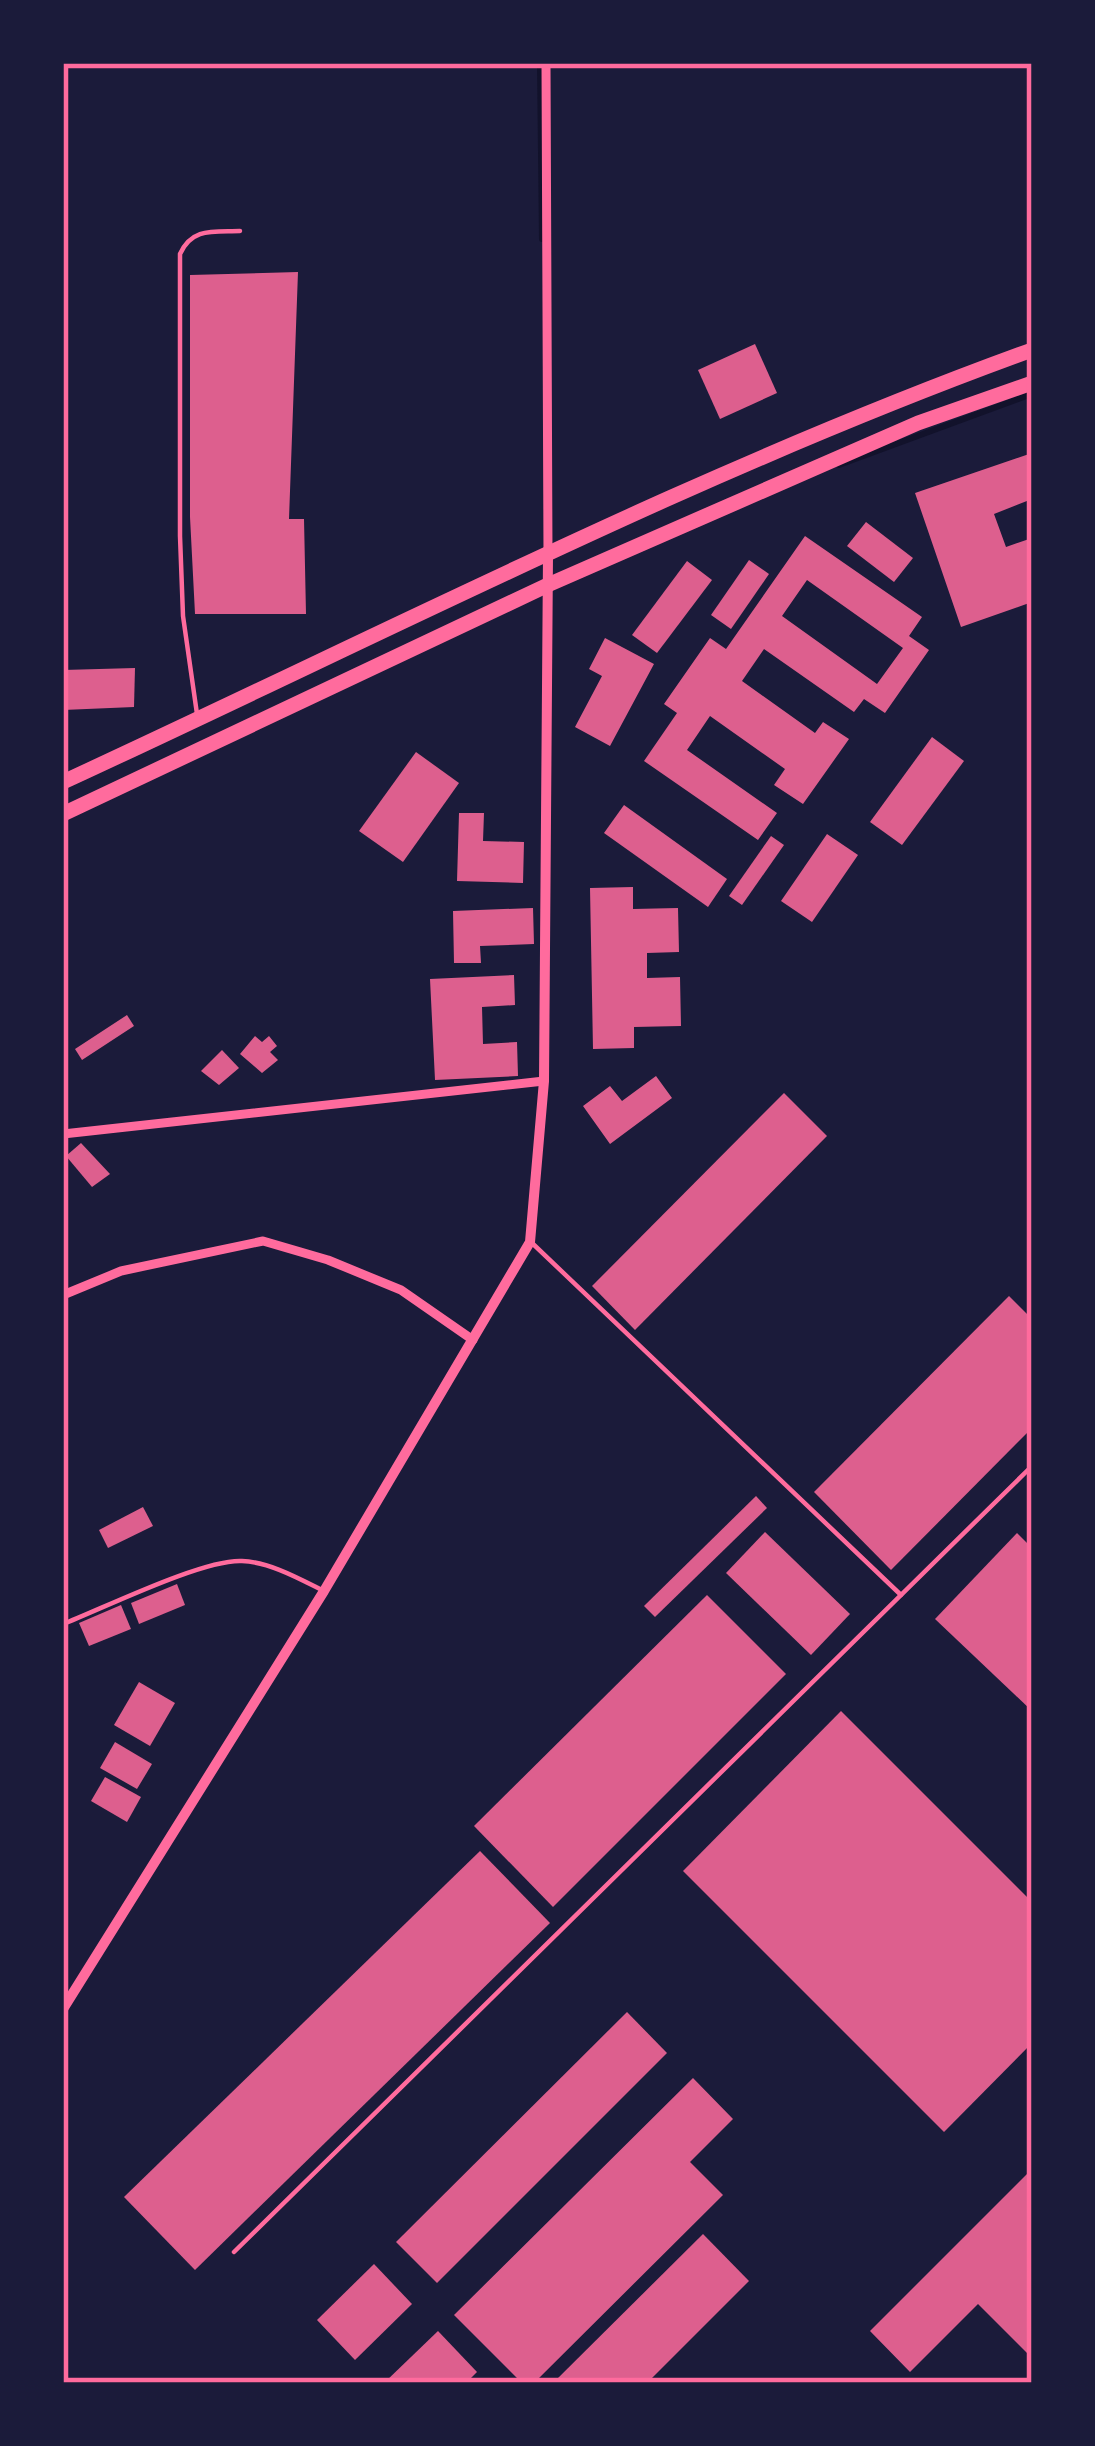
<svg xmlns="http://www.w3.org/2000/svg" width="1095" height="2446" font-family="Helvetica,sans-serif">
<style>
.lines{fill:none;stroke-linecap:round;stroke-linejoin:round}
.stream{stroke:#12122b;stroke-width:6}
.building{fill:#dd5f8e;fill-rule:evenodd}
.service{stroke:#ff6b9d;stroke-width:4.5}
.minor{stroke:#ff6b9d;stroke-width:9}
.tertiary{stroke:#ff6b9d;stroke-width:10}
.trunk{stroke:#ff6b9d;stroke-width:15}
.neatline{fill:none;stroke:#ff6b9d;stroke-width:4.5}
</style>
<rect width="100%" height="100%" fill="#1b1b3a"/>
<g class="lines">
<g class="stream">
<polyline points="540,63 542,239"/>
<polyline points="839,465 1032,394"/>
</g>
</g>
<g class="building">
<polygon points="298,272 289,519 304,519 306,614 195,614 190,517 190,275"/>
<polygon points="755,344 777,393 720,419 698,370"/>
<polygon points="1032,453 1032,499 994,514 1006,547 1032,538 1032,602 961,627 915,493"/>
<polygon points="866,522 913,558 894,582 847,546"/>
<path d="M805,536L922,617L909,636L929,650L885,713L864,699L854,712L764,649L742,681L815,733L823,722L849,739L803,804L774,785L785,769L710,716L687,750L777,813L758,840L644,761L677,713L664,704L710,638L726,649ZM807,580L903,648L877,684L782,616Z"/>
<polygon points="749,560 769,574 731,629 711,615"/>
<polygon points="687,561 712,580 657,653 632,635"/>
<polygon points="605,638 654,664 610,746 575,727 602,676 589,669"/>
<polygon points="135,668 134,707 63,710 63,670"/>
<polygon points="932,737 964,761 902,845 870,822"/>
<polygon points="416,752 459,783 403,862 359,831"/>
<polygon points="624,805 727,879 708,907 604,833"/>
<polygon points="459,813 484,813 483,841 524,842 523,883 457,881"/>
<polygon points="827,834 858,855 812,922 781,901"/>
<polygon points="771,836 784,845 742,905 729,896"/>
<polygon points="633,887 633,909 678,908 679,952 647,953 647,978 680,977 681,1026 634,1027 634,1048 593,1049 590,888"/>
<polygon points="533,908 534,944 480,946 481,963 454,963 453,911"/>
<polygon points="514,975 515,1005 482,1007 483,1044 517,1042 518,1076 435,1080 430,979"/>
<polygon points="127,1015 134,1026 82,1060 75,1049"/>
<polygon points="255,1036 262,1042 269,1036 277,1046 270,1052 278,1060 262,1073 240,1054"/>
<polygon points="222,1050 239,1068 219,1085 201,1071"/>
<polygon points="656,1076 672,1098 610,1144 583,1106 610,1086 622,1101"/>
<polygon points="784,1093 827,1136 635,1330 592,1286"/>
<polygon points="81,1143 110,1174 92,1187 66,1156"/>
<polygon points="1009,1296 1032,1319 1032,1428 891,1570 814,1492"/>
<polygon points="756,1496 767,1508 655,1617 644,1606"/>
<polygon points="143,1507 153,1526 108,1548 99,1530"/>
<polygon points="765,1532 850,1614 811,1655 726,1573"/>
<polygon points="1017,1533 1032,1548 1032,1711 935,1619"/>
<polygon points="177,1584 185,1605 139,1624 131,1603"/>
<polygon points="707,1595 786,1674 553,1907 474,1826"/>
<polygon points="121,1605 131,1629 89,1646 79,1623"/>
<polygon points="139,1682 175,1703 150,1746 114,1725"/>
<polygon points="841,1711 1032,1902 1032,2043 944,2132 683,1871"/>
<polygon points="115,1742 152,1764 137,1789 100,1768"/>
<polygon points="105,1777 141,1797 127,1822 91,1801"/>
<polygon points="480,1851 550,1923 195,2270 124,2197"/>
<polygon points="627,2012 667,2053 437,2283 396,2242"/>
<polygon points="693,2078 733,2119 690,2162 723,2195 534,2383 522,2383 454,2315"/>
<polygon points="1032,2169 1032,2358 978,2304 910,2372 870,2331"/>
<polygon points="703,2234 749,2281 647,2383 553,2383"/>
<polygon points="374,2264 412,2304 355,2360 317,2320"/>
<polygon points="438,2331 477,2372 466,2383 384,2383"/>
</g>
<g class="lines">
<g class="service">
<path d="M197,714L183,616L180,536V254C192,227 214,232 240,231"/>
<polyline points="532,1243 901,1595"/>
<path d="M63,1624C104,1608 203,1559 242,1561C269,1562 298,1578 322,1590"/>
<polyline points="234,2252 1032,1466"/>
</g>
<g class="minor">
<polyline points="546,63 548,555"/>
<polyline points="63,1134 544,1081"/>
<polyline points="63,1295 121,1271 263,1241 328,1260 401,1290 473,1340"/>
</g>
<polyline class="tertiary" points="63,2009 324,1591 530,1242 544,1081 548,555"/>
<g class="trunk">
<path d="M63,782C384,634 700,470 1032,350"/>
<polyline points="63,814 550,584 918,423 1032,383"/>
</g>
</g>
<rect width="1095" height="2446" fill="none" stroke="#1b1b3a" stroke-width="132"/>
<rect x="66" y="66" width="963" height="2314" class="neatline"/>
</svg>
